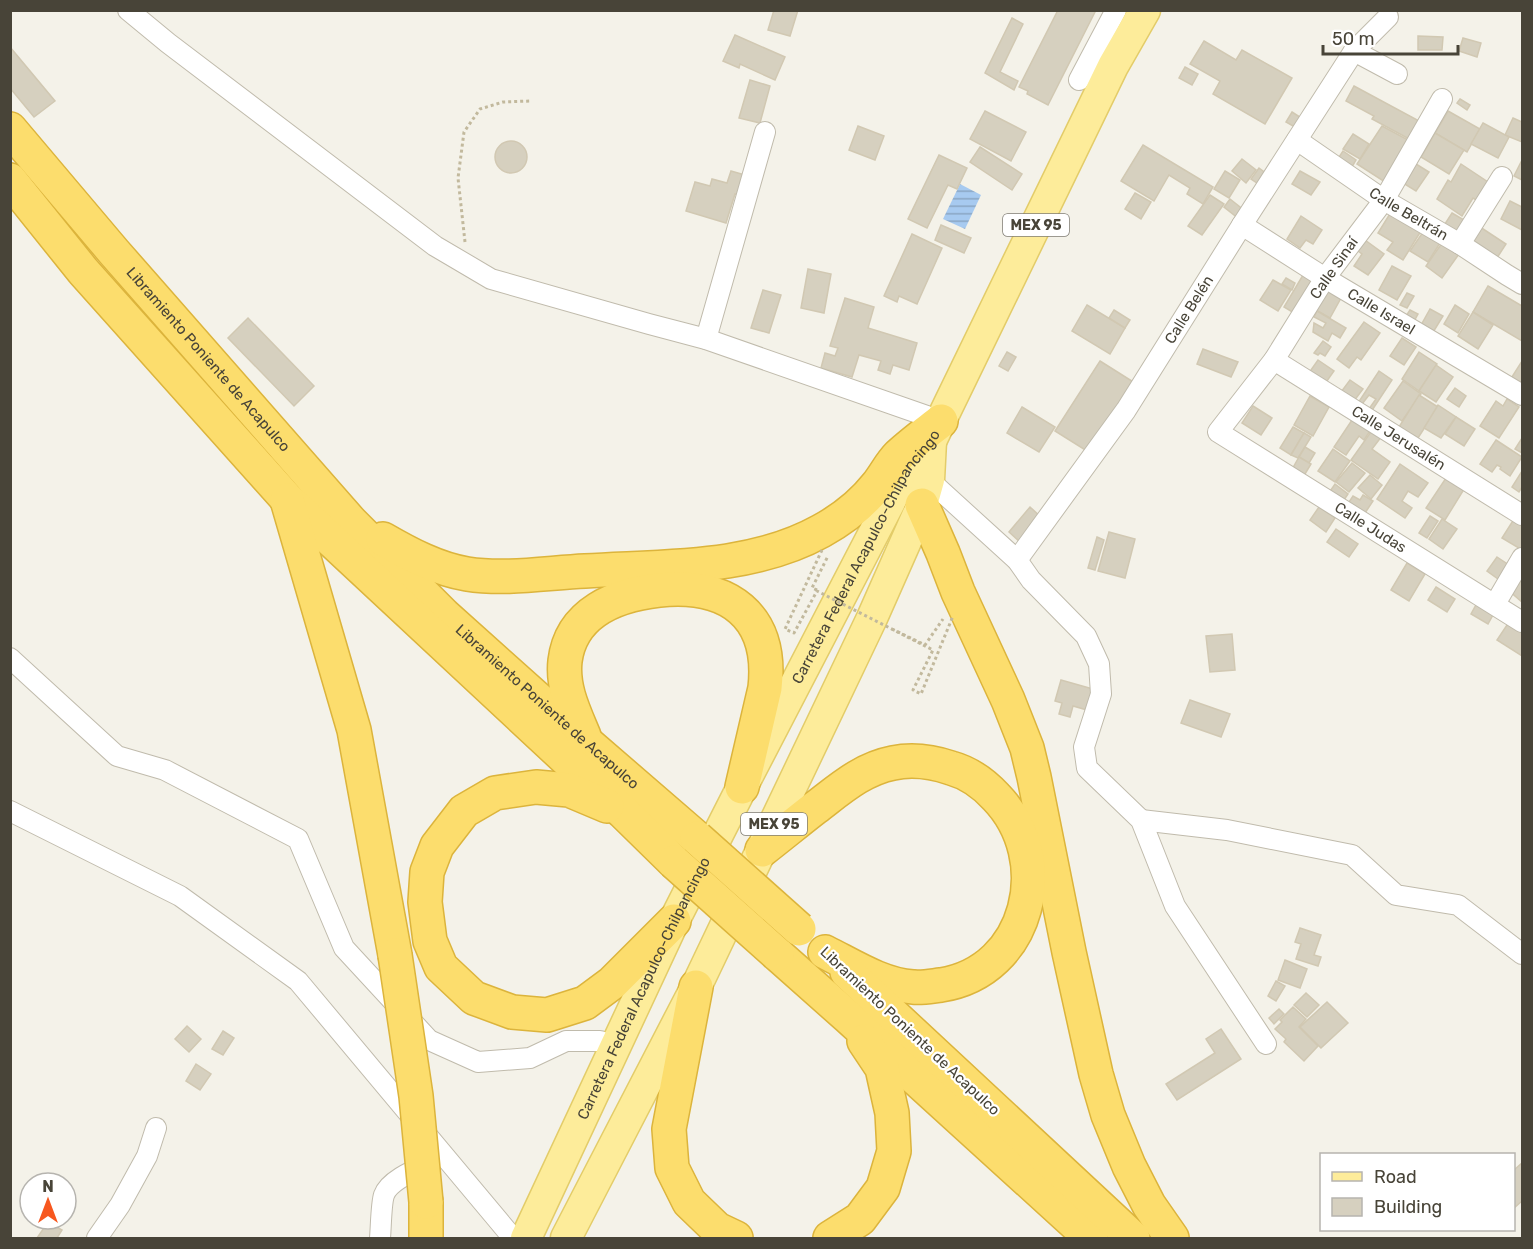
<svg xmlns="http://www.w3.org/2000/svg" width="1533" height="1249" font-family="Rubik,sans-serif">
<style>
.water{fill:url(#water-rules)}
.building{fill:#d6d0bf;stroke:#d1c8b2;stroke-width:1.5}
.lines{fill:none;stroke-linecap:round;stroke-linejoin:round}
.street-casing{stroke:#c0bbac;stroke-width:22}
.primary-casing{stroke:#e3cc69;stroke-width:33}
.highway-casing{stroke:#dcb43c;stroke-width:36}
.path{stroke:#c2b99d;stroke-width:3;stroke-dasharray:3 3;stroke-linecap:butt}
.street{stroke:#fff;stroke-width:20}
.primary{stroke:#fdec9a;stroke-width:30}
.highway{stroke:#fcdd6d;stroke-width:33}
.highway-bridge-casing{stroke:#dcb43c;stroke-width:36;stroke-linecap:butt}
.path-bridge{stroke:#c2b99d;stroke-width:3;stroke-dasharray:3 3;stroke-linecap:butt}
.highway-bridge{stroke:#fcdd6d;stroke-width:33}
.labels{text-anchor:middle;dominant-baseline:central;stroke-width:4.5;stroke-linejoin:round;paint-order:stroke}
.shield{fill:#fff;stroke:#7f7c74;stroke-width:1.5}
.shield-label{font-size:14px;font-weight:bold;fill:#484438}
.street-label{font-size:15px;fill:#484438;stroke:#fff}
</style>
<defs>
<pattern id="water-rules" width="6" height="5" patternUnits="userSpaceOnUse" patternTransform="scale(1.5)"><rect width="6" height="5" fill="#a7caf0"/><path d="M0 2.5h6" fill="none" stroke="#8aa6c3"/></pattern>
</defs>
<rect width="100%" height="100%" fill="#f4f2e9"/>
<polygon class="water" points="960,184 981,195 965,229 943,219"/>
<g class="building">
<polygon points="774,10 798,10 790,36 768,30"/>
<polygon points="1058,10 1096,10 1048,105 1027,94 1028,91 1019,87"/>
<polygon points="1012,18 1023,24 1000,72 1018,81 1014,90 985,73"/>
<polygon points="735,35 785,57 775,80 740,64 739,68 723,61"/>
<polygon points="1418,36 1443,37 1442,50 1418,50"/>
<polygon points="1463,38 1481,43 1477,57 1459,51"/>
<polygon points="1204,41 1236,60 1242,50 1292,78 1265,124 1213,94 1220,81 1190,64"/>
<polygon points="10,47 55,101 34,117 10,88"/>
<polygon points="1185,67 1198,74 1192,85 1179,78"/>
<polygon points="750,80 770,86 760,123 739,118"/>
<polygon points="1354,86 1421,122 1411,140 1372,119 1374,116 1346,101"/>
<polygon points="1460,99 1470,105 1467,110 1457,103"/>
<polygon points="985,111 1026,132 1011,161 970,139"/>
<polygon points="1448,111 1480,129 1467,152 1435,133"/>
<polygon points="1292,112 1306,121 1300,130 1286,122"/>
<polygon points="1513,118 1522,122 1522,142 1505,135"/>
<polygon points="1483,123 1509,137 1498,158 1471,144"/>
<polygon points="858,126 884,136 875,160 849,150"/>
<polygon points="1382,126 1410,141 1388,184 1357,164"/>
<polygon points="1435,133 1464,150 1449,174 1421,157"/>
<polygon points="1353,134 1369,144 1360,159 1343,149"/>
<circle cx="511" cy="157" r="16"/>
<polygon points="1143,145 1213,187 1203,204 1187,194 1190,188 1169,175 1154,201 1121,181"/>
<polygon points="980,147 1022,174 1012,190 970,162"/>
<polygon points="1343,151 1356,160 1349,172 1335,163"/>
<polygon points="939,155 967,168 957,189 948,185 927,228 908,219"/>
<polygon points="1242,159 1256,170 1246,183 1232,171"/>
<polygon points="1521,162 1522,163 1522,180 1514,176"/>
<polygon points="1416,164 1429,172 1416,191 1403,183"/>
<polygon points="1461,164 1494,186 1483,204 1473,198 1462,216 1437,199 1448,180 1451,182"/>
<polygon points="1259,168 1271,177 1263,187 1251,179"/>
<polygon points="731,171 752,177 746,197 735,194 726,223 686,211 695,182 710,186 712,179 727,183"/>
<polygon points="1225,171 1240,180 1229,198 1214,189"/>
<polygon points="1300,171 1320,182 1311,195 1292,184"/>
<polygon points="1135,193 1151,202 1141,219 1125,209"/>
<polygon points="1210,195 1224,204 1202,235 1188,226"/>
<polygon points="1230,199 1245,211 1239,219 1224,207"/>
<polygon points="1510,201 1522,207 1522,230 1501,219"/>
<polygon points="1391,212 1421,231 1403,260 1387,250 1393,242 1378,233"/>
<polygon points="1452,213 1464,220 1453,238 1441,230"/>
<polygon points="1301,216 1322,230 1313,244 1306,240 1300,248 1287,239"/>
<polygon points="941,225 971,238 964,253 935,240"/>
<polygon points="1477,225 1506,244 1495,261 1466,242"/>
<polygon points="1423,232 1440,243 1428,262 1410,251"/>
<polygon points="912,234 942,248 917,304 899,296 897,302 884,296"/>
<polygon points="1365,240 1384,254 1368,275 1354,266 1362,254 1358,251"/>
<polygon points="1442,243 1459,254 1442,278 1426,266"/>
<polygon points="1392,266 1411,276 1397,300 1379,290"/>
<polygon points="808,269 831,274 824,313 801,308"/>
<polygon points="1303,275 1318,284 1299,316 1284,307"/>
<polygon points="1286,278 1295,283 1292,290 1282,284"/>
<polygon points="1273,280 1291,290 1278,311 1260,300"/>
<polygon points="1488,286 1522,306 1522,341 1473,312"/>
<polygon points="763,290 781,295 769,333 751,328"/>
<polygon points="1327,290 1341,298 1330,318 1316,310"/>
<polygon points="1407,293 1414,296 1407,308 1400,305"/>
<polygon points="845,298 874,307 868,328 917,343 909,370 893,365 890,374 878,370 881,361 859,355 852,377 821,368 825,353 835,356 838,348 830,346"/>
<polygon points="1087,305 1125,328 1110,354 1072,331"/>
<polygon points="1455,305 1469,314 1458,333 1444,324"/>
<polygon points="1430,309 1443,316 1432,334 1420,327"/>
<polygon points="1114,310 1130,320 1125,328 1109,318"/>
<polygon points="1410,310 1418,314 1413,323 1404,319"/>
<polygon points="1317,311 1346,328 1340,338 1332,333 1328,341 1313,332 1314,323 1323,328 1326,323 1314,317"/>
<polygon points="1473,312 1493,325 1478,349 1458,336"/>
<polygon points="248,318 314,386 294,406 228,338"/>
<polygon points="1364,322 1380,333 1361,360 1357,357 1349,368 1337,359"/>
<polygon points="1402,338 1416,347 1404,365 1390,356"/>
<polygon points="1323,341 1331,347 1325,356 1320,353 1318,355 1314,353"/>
<polygon points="1203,349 1238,362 1231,377 1197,364"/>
<polygon points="1007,352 1016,357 1008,371 999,366"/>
<polygon points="1419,352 1437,364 1419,391 1402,379"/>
<polygon points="1318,360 1334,371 1322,388 1306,377"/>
<polygon points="1100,361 1135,383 1090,453 1055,431"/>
<polygon points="1522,361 1522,388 1510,380"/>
<polygon points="1436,365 1453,377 1436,402 1419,391"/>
<polygon points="1379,371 1392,380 1369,415 1366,413 1376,399 1369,395 1359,408 1356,406"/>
<polygon points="1350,380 1363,389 1351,405 1338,396"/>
<polygon points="1403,381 1421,394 1402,421 1384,408"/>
<polygon points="1455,388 1466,396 1459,407 1447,399"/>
<polygon points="1419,395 1438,407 1418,438 1399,427"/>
<polygon points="1310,396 1329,407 1313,436 1294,425"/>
<polygon points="1507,399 1519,407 1499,438 1480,426 1496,401 1503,406"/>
<polygon points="1438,405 1456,417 1441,438 1424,428"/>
<polygon points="1253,406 1272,418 1261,435 1242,423"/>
<polygon points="1022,407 1055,427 1039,452 1007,433"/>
<polygon points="1354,417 1372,428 1364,440 1359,436 1346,455 1334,447"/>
<polygon points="1456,417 1475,429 1464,446 1445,434"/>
<polygon points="1293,427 1304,433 1291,455 1280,448"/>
<polygon points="1373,429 1382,436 1372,449 1390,462 1378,479 1351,460"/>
<polygon points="1304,433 1311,437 1298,458 1291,455"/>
<polygon points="1522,438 1522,453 1515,449"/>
<polygon points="1496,440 1522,457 1510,476 1500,469 1501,467 1497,465 1492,472 1480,464"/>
<polygon points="1305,447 1315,453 1309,463 1299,457"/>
<polygon points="1333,449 1350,461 1335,482 1318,471"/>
<polygon points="1299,457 1311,464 1302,479 1290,473"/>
<polygon points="1352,463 1365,473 1349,492 1336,482"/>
<polygon points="1400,464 1428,483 1418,497 1408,491 1402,501 1412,508 1405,518 1377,499"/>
<polygon points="1522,471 1522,487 1519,492 1512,487"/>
<polygon points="1370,475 1382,485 1371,499 1358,488"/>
<polygon points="1448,475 1466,486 1445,520 1426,508"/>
<polygon points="1335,484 1348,494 1342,503 1326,497"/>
<polygon points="1363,495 1373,501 1361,519 1345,508 1353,496 1360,500"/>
<polygon points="1030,507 1042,518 1020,542 1009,532"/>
<polygon points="1319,507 1335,518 1326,532 1310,520"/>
<polygon points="1430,516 1438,521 1427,538 1419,533"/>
<polygon points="1442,519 1457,529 1443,549 1429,539"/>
<polygon points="1514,519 1522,525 1522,550 1502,538"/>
<polygon points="1336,529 1358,544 1349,557 1327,542"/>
<polygon points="1109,532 1135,539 1125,578 1098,571"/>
<polygon points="1097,537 1104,540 1095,570 1088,568"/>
<polygon points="1497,557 1515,569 1505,584 1487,571"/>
<polygon points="1407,563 1425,574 1409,601 1391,590"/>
<polygon points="1518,578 1522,582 1522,602 1508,590"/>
<polygon points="1436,587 1455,599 1447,612 1428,600"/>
<polygon points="1477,603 1494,613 1488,624 1471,614"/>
<polygon points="1509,622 1522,631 1522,656 1497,640"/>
<polygon points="1232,634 1235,670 1210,672 1206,636"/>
<polygon points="1061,680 1093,689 1087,710 1073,706 1070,717 1059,714 1062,703 1055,701"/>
<polygon points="1190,700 1230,714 1221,737 1181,723"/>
<polygon points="1300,928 1321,935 1314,955 1321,957 1318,966 1296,959 1301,944 1295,942"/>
<polygon points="1285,960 1307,969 1300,988 1278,980"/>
<polygon points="1276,981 1285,986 1276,1001 1268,996"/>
<polygon points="1306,993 1319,1005 1307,1017 1294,1005"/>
<polygon points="1327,1002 1348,1023 1321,1048 1300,1027"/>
<polygon points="1293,1007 1306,1019 1299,1027 1318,1046 1304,1061 1284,1042 1286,1039 1275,1029 1282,1022 1280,1020"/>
<polygon points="1279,1009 1284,1014 1274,1024 1269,1018"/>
<polygon points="187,1026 201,1039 189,1052 175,1039"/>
<polygon points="1221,1029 1241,1059 1177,1100 1166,1084 1215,1053 1206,1039"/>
<polygon points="223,1031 234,1038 223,1055 212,1049"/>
<polygon points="196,1064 211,1074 200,1090 186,1081"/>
<polygon points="1522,1163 1522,1201 1514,1208 1514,1170"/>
<polygon points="48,1222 62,1230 57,1238 37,1238"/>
</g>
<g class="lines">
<defs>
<g id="street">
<polyline points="128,10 168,43 435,246 491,279 649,324 706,339 941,421"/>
<polyline points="1354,51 1397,74"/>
<polyline points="1079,80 1116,10"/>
<path id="s1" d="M1442,99L1384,200L1325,278L1274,360L1218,432L1522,622"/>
<path id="s2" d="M1297,140L1384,200L1460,244L1507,275L1522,284"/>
<path id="s3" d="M1242,225L1325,278L1522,395"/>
<polyline points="1460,244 1502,177"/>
<polyline points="706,339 765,132"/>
<path id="s4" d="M1274,360L1522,515"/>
<polyline points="929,480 1017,560 1031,580 1086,636 1099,664 1101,694 1084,747 1087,768 1141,820 1175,906 1266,1044"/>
<path id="s5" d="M1017,560L1126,410L1242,225L1354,51L1388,17"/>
<polyline points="1495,604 1522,558"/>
<polyline points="10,658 117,756 165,770 298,839 344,948 429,1040 478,1062 530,1058 566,1041 600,1041 616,1046"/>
<polyline points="10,811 180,896 298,981 513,1238"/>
<polyline points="1141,820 1227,830 1352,855 1396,895 1458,905 1522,954"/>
<polyline points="97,1238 120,1205 147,1156 156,1128"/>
<path d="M380,1238C381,1228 381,1204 384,1195C389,1180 417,1169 430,1163"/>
</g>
<g id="primary">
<path id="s6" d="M526,1238L674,921L742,787L908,467L931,441L1113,66L1145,10"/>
<polyline points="566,1238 696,987 872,618 922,505 929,480 931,441"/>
</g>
<g id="highway">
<path id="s7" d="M10,129L114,252L351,522L444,615L587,743L697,838"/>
<polyline points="10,180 83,271 286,498 623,812 674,862"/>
<polyline points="287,500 354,730 395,955"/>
<polyline points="922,505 943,553 958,592 1008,700 1027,748 1034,777 1069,952 1096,1074 1108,1115 1129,1166 1149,1205 1172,1238"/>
<path d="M383,539C409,554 437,569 467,574C505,580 546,573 585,571C664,566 751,570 821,531C843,519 862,504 877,485C885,475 890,464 899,455C912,443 927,432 941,421"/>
<path d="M584,736C574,712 562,688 565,661C571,612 616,595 659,590C728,583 773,615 765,688L742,787"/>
<polyline points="607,806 569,790 536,787 495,793 464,811 437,846 427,872 425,902 430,941 441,967 474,998 512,1012 547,1015 585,1003 612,983 674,921"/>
<path d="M762,850C780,836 797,822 815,808C840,789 862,769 893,763C912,759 933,762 951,768C969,773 984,784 996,797C1056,859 1030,971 941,985C932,986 922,988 913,987C882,985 853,966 825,952"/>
<polyline points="777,954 848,1017 1091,1238"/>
<polyline points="847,972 1133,1238"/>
<polyline points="696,987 669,1129 672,1168 689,1202 717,1229 736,1238"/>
<polyline points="426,1202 426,1238"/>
<polyline points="830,1238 860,1219 883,1188 894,1151 892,1113 882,1068 864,1041"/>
</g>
</defs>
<use href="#street" class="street-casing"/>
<use href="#primary" class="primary-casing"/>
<use href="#highway" class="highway-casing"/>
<g class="path">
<polyline points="465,242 458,178 464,132 480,109 503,102 530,101"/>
<polyline points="817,590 812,588 828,556"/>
<polyline points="892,629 925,645 943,619"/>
</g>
<use href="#street" class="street"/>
<use href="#primary" class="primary"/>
<use href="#highway" class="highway"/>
<defs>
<g id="highway-bridge">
<polyline points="697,838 799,929"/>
<polyline points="674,862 777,954"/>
<polyline points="395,955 416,1096 426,1202"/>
</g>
</defs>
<use href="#highway-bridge" class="highway-bridge-casing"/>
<polyline class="path-bridge" points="822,550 785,629 794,633 817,591 933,650 913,690 921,694 953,616"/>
<use href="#highway-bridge" class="highway-bridge"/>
</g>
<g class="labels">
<g class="shield">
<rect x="1003" y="214" width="66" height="22" rx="4.5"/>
<rect x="741" y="813" width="66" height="22" rx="4.5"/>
</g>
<g class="shield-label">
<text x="1036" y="225">MEX 95</text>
<text x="774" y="824">MEX 95</text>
</g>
<g class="street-label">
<text stroke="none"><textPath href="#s2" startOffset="134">Calle Beltrán</textPath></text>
<text transform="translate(1334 268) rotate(-55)">Calle Sinaí</text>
<text stroke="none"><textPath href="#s5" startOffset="304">Calle Belén</textPath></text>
<text stroke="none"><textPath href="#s3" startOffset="164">Calle Israel</textPath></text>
<text stroke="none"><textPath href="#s7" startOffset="304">Libramiento Poniente de Acapulco</textPath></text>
<text stroke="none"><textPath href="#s4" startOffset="147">Calle Jerusalén</textPath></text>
<text stroke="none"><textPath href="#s1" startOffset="582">Calle Judas</textPath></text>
<text stroke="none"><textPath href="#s6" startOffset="762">Carretera Federal Acapulco-Chilpancingo</textPath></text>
<text stroke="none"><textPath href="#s7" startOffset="790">Libramiento Poniente de Acapulco</textPath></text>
<text stroke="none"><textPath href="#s6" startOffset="276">Carretera Federal Acapulco-Chilpancingo</textPath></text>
<text transform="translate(910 1031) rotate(43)">Libramiento Poniente de Acapulco</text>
</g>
</g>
<rect width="1533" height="1249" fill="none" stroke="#484438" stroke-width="24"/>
<rect x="1320" y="1153" width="195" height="78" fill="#ffffff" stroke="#b6b4af" stroke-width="1.5"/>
<rect x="1332" y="1172" width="30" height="9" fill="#fdec9a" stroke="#b6b4af" stroke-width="1.5"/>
<text x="1374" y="1183" font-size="18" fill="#484438">Road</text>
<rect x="1332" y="1198" width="30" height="18" fill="#d6d0bf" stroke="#b6b4af" stroke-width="1.5"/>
<text x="1374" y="1213" font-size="18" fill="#484438">Building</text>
<g transform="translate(48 1201)"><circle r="28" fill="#ffffff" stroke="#b6b4af" stroke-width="1.5"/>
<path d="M0-4.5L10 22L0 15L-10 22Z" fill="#f7571e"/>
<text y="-9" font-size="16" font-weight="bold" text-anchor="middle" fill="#484438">N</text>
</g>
<path d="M1323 45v9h135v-9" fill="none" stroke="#484438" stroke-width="3"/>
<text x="1332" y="45" font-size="18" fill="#484438" stroke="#ffffff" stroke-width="4.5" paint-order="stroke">50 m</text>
</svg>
